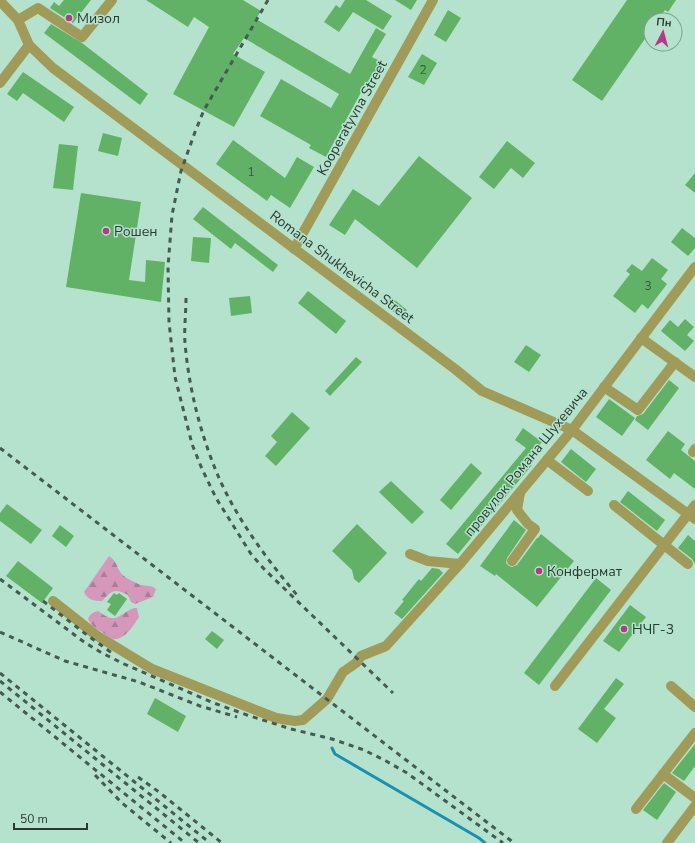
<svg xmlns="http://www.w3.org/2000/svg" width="695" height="843" font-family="'Nunito Sans',sans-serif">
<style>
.forest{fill:url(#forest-firs)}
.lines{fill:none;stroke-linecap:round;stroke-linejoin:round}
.stream{stroke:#1892b1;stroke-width:3}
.building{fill:#61b266}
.minor{stroke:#a09b59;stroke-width:10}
.rail{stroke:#435b50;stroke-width:3;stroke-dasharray:5 5;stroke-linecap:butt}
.poi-dot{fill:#b53989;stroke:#b5e2cd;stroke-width:1.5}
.labels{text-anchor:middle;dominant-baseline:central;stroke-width:3;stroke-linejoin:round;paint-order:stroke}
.number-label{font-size:12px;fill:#36583f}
.poi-label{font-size:14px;fill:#283a32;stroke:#b5e2cd;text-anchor:start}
.street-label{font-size:14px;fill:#283a32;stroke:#b5e2cd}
</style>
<defs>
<pattern id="forest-firs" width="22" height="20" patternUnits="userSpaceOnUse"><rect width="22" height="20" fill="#d598ba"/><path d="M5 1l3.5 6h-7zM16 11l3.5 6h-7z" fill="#ad7d98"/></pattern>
</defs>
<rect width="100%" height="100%" fill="#b5e2cd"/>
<g class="forest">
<path d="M109,556C119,563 116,570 124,576C128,579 136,583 141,585C147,586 151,585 156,589L153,597L135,604L131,602L128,595C114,588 112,590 102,601C93,601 88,600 84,592Z"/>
<path d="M134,608H137L139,617C134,625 124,641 113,639C109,638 105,634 102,632C96,629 91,625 88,619C90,614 93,612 98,611C118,625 115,616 134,608Z"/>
</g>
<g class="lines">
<polyline class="stream" points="332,748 335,754 479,838 485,843"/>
</g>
<g class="building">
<polygon points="64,0 91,0 73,23 50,8 54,2 59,6"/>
<polygon points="146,0 243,0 261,11 256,19 350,74 376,28 386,34 372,57 382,62 369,87 365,85 326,157 309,148 311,145 260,116 281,79 331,108 339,94 244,38 233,54 265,72 234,127 173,94 209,27 194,17 188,27"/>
<polygon points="345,0 366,0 392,16 383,30 353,12 339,32 324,22 336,5 340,8"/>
<polygon points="395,0 417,0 411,10"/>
<polygon points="627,0 676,0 668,12 665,10 658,20 651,20 651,30 602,101 572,80"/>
<polygon points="448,10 461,18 446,42 434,35"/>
<polygon points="51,24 82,43 148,94 140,105 44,33"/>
<polygon points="422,54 437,63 424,85 408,77"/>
<polygon points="23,72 74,107 64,122 23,93 17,101 7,94"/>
<polygon points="103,133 122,138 118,156 98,151"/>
<polygon points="233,140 285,178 297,157 314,167 290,208 271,195 267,201 216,164"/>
<polygon points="507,141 535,163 523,178 511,168 494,189 479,177"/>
<polygon points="59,144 78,146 73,190 53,188"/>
<polygon points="419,156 472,198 417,268 355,219 345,235 329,225 353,189 379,206"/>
<polygon points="695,173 695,193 685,185"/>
<polygon points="81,193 141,202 129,280 145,282 146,260 165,262 161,302 66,287"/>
<polygon points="203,207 278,265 273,272 235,243 231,249 193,219"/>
<polygon points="682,228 695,238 695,248 688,256 671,242"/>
<polygon points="193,237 211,238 209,263 191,261"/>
<polygon points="652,258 668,270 661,279 667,284 648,309 642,304 635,313 613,296 630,274 626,271 632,264 642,271"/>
<polygon points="308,291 346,321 336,334 298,303"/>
<polygon points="250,296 252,313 231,316 229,298"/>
<polygon points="391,297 407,310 401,318 384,304"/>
<polygon points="685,319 694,327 687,335 694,341 685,351 661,331 670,320 678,327"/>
<polygon points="526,345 541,355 529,372 514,362"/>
<polygon points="356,357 362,362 330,396 325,391"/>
<polygon points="669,380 679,388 648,430 635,420 637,416 643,414"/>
<polygon points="609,399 635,418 622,436 596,417"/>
<polygon points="292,412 310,428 276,466 265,456 277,442 271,436"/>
<polygon points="523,428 542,442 528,461 532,465 458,554 446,544 526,448 515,440"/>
<polygon points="668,431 685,444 681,450 695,461 695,489 674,473 670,479 646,460"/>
<polygon points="571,449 596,469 586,482 561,462"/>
<polygon points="471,463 482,473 451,510 440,500"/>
<polygon points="391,481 424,512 412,524 379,492"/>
<polygon points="628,491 665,520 657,531 620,502"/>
<polygon points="7,504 42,530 31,544 0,521 0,513"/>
<polygon points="514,520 526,530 507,558 506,563 509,566 512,567 517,565 537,538 538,538 541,534 574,561 537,607 496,574 495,576 480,566"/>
<polygon points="357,524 387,553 359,583 354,579 352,570 332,551"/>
<polygon points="60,525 74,536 66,547 52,536"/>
<polygon points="688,535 695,541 695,564 692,559 678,548"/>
<polygon points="18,561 53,588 42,603 6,576"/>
<polygon points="432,568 439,569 443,573 402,619 394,613 404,601 402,600 419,579 421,581"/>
<polygon points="596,578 611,590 539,685 524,673"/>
<polygon points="114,593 117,595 119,593 127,599 115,616 107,610 111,604 107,602"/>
<polygon points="630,605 646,617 619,652 603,641"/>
<polygon points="212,631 224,640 217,649 205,639"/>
<polygon points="616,678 624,684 604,709 616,718 597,743 578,729"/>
<polygon points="155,698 186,716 178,732 147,714"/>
<polygon points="695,744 695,766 684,781 672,773"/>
<polygon points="664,783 676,792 657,820 643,810"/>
</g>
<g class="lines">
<g class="minor">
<polyline points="0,1 18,20 29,45 53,68 455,369 482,391 572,430 695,519"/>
<polyline points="18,20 38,8 82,37 112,0"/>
<polyline points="0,83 29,45"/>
<polyline points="294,249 433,0"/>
<polyline points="641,338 695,377"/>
<polyline points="604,387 638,410 675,362"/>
<polyline points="693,452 695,449"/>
<polyline points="547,460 588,491"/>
<polyline points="614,505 688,564"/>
<polyline points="410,554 428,561 460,564"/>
<polyline points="512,561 535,529 528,524 517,510 520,493"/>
<polyline points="53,601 96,635 152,669 276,718 295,721 303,720 327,699 343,672 356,663 361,656 386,646 460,564 572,430 695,267"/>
<polyline points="555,686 695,505"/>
<polyline points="671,686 695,707"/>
<polyline points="663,774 695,798"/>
<polyline points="636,809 695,733"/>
<polyline points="667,843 695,806"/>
</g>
<g class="rail">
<polyline points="268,0 204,110 195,132 181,171 172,215 168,267 169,322 175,377 192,444 202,469 216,498 251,554 265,570 393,693"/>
<path d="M186,298C186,313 184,328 185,343C189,390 201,436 219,478C237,519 268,561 297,595"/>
<polyline points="0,448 514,843"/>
<polyline points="0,579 84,642 102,653 124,664 211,702 247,715 291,729 332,739 364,750 386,761 407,773 503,843"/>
<polyline points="43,601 87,635 112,653"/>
<polyline points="0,632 65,661 139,682 200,706 237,717"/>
<polyline points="0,673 210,843"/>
<polyline points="0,681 199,843"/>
<polyline points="0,692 185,843"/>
<polyline points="95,775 122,803 171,843"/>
<polyline points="138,777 159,792 222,843"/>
</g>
</g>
<g class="poi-dot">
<circle cx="69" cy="18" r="4"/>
<circle cx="106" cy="231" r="4"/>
<circle cx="539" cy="571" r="4"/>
<circle cx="624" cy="629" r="4"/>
</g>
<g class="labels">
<g class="number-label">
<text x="423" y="70">2</text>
<text x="251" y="172">1</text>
<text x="648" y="286">3</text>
</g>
<g class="poi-label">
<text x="77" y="18">Мизол</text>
<text x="114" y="231">Рошен</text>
<text x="547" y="571">Конфермат</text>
<text x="632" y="629">НЧГ-3</text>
</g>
<g class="street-label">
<text transform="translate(352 118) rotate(-61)">Kooperatyvna Street</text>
<text transform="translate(342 267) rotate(37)">Romana Shukhevicha Street</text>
<text transform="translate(526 462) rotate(-51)">провулок Романа Шухевича</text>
</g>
</g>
<g transform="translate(663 32) rotate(6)"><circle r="19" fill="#b5e2cd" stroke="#7d9f8f"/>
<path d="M0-3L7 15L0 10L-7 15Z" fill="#b53989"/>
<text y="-6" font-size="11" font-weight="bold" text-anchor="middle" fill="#283a32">Пн</text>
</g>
<path d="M14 823v6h73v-6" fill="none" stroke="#283a32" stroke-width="2"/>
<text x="20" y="823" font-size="12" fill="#283a32" stroke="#b5e2cd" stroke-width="3" paint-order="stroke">50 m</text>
</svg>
